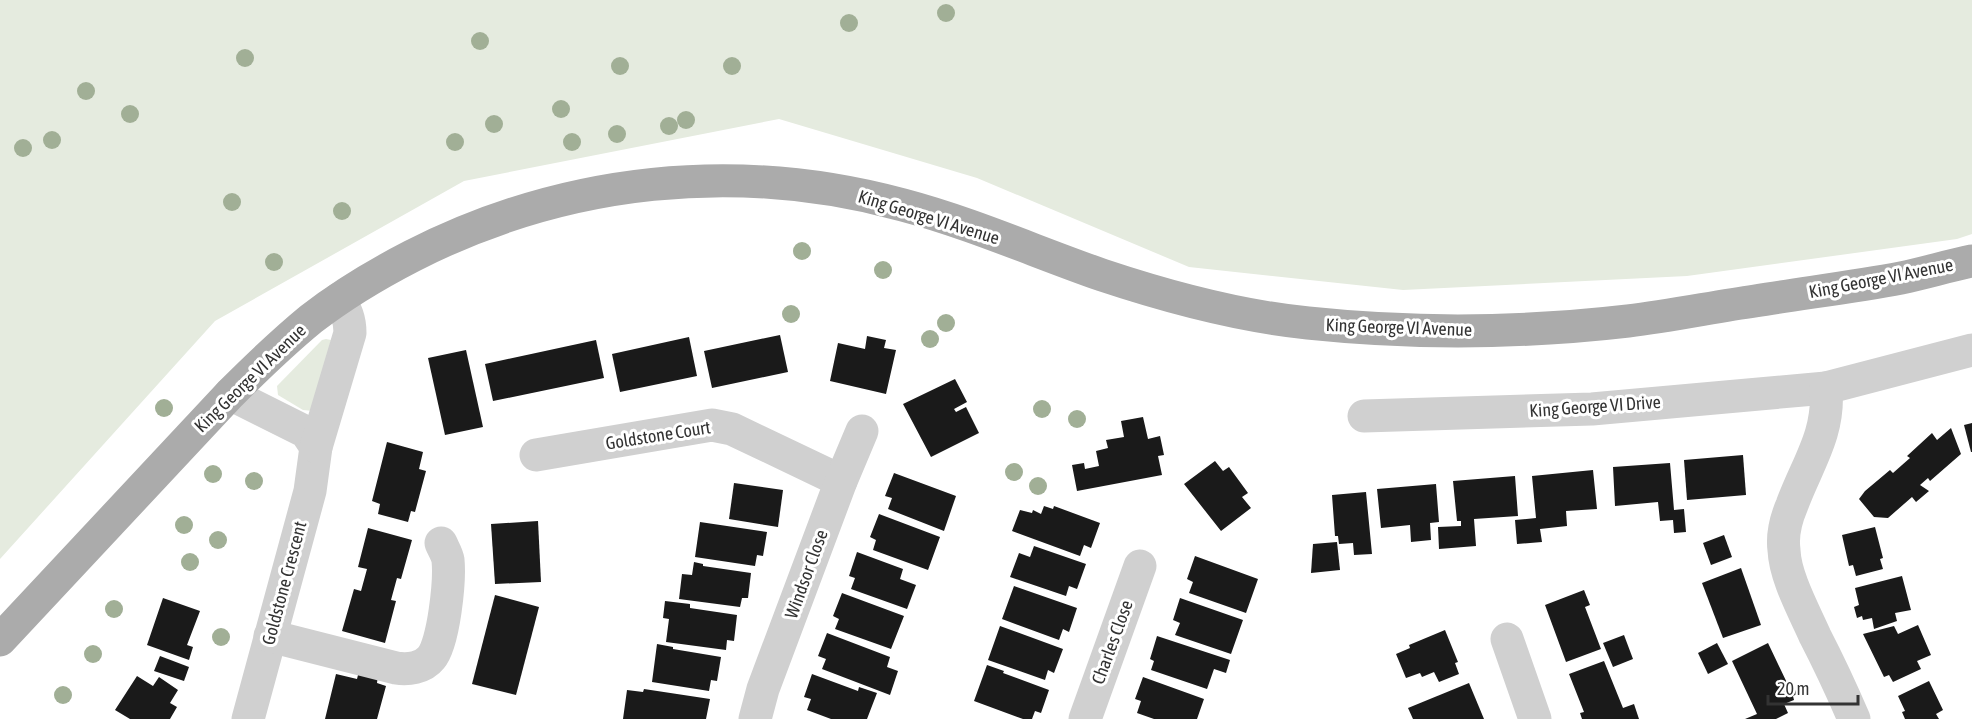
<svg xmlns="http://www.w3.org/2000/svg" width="1972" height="719" font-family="'Asap Condensed',sans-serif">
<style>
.green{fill:#e5ebdf}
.building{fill:#1a1a1a}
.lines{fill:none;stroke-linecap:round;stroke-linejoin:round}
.minor{stroke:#d0d0d0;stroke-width:33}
.major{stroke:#ababab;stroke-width:33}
.tree{fill:#a1af96}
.labels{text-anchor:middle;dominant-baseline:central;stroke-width:6;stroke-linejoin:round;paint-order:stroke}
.street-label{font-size:18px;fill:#333;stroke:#fff}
</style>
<rect width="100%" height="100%" fill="#fff"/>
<g class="green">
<polygon points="0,0 1972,0 1972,234 1957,239 1687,276 1403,290 1189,267 977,178 779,119 464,181 215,321 0,559"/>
<polygon points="326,339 331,340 313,411 303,410 278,395 277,386 322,340"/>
</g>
<g class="building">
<polygon points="780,335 788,372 712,388 704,351"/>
<polygon points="867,336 886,340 884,348 896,350 886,394 830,381 838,343 865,349"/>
<polygon points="689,337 697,376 620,392 612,354"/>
<polygon points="596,340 604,378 493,401 485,364"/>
<polygon points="466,350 483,427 445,435 428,358"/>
<polygon points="955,379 967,402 954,409 956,412 966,407 979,433 931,457 903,404"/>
<polygon points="1143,417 1148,439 1160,436 1164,455 1158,456 1162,475 1077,491 1072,465 1084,463 1085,469 1099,466 1096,451 1108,448 1106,440 1124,437 1121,421"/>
<polygon points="1972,423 1972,452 1971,452 1964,425"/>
<polygon points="1951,428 1961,454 1930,481 1928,478 1920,485 1929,491 1916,502 1912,497 1888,518 1874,517 1859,499 1865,491 1890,470 1893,473 1902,465 1910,458 1907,456 1932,433 1937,440"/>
<polygon points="387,442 423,452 419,469 426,471 415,512 411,511 408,522 378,514 380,504 372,501"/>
<polygon points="1743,455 1746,495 1687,500 1684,460"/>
<polygon points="1215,461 1223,471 1229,467 1248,493 1242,497 1251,508 1221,531 1184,484"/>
<polygon points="1670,463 1674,510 1684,509 1686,532 1674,533 1673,520 1660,521 1658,502 1615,506 1613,467"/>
<polygon points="1593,470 1597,509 1566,511 1567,526 1540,529 1542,542 1517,544 1515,520 1536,518 1532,476"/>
<polygon points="894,473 956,496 944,531 888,509 892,498 885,496"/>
<polygon points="1515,476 1518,516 1474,519 1476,546 1439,549 1438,527 1461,526 1461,521 1457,521 1453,481"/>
<polygon points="734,483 783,490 778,527 729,519"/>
<polygon points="1436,484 1439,522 1430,523 1431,540 1411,542 1410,525 1381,528 1377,489"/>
<polygon points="1366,492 1372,554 1354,555 1353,543 1339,544 1338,536 1335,536 1332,495"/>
<polygon points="1044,506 1053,509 1054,506 1100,523 1091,548 1084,545 1080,556 1012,531 1020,510 1032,513 1033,510 1041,514"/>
<polygon points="879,514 940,537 928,570 873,550 876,540 870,537"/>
<polygon points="538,521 541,582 495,584 491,524"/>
<polygon points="700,522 767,532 763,556 757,555 755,566 695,557"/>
<polygon points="1875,527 1883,558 1880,559 1883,569 1856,576 1853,565 1849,566 1842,535"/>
<polygon points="368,528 412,540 401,579 397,578 391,600 396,601 385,643 342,631 354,589 361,591 367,569 358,567"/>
<polygon points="1724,535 1732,557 1711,565 1703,543"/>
<polygon points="1337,542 1340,570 1311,573 1313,544"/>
<polygon points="1034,546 1086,564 1077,589 1069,586 1066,596 1010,577 1019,553 1030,557"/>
<polygon points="857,552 903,569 900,579 916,585 907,609 851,589 855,578 849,576"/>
<polygon points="1195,556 1258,579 1246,613 1189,593 1193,582 1187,579"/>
<polygon points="694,562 703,564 703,566 751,573 748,598 742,598 740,607 679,599 682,574 692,575"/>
<polygon points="1741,568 1761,625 1723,638 1702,583"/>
<polygon points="1902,576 1911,610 1895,613 1897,621 1874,629 1872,618 1863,620 1862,616 1857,618 1854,607 1859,605 1855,588"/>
<polygon points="1014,586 1077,608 1069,632 1063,629 1059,640 1002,619"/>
<polygon points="1584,590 1590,605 1585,607 1601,649 1566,662 1545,605"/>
<polygon points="842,593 904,616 891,649 835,629 839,619 833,616"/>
<polygon points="495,595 539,607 516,695 472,684"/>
<polygon points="163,598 200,611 187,645 193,647 189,660 147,645"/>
<polygon points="1180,598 1243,620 1231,654 1175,635 1180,623 1173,620"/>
<polygon points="665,601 690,604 690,608 737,615 734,641 727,640 726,650 666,642 669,619 663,618"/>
<polygon points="1918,625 1931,655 1917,661 1921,669 1893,682 1889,675 1884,677 1863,634 1894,626 1898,634"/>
<polygon points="1000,626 1063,649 1054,673 1048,670 1045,680 988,660"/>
<polygon points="1445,630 1458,662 1455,663 1459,674 1439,682 1434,672 1422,677 1420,673 1406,678 1396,654 1410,648 1409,645"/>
<polygon points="827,633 890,657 887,667 898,671 890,695 822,669 826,659 818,656"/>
<polygon points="1624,635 1633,659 1613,667 1603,643"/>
<polygon points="1157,636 1230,660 1226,673 1214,669 1207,689 1151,670 1154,661 1150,659"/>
<polygon points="1717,643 1728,664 1708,674 1698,653"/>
<polygon points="1768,643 1789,687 1793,685 1797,694 1793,696 1794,700 1784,704 1788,713 1776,719 1745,719 1757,714 1732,661"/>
<polygon points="657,644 673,647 673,649 721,657 717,681 711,680 709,691 652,682"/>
<polygon points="160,656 189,667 184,681 154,671"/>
<polygon points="1604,661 1623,708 1634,704 1639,719 1582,719 1580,713 1584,712 1569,674"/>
<polygon points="987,665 1004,671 1003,673 1049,690 1041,713 1035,711 1032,719 1023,719 974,701"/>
<polygon points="359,671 378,675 377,683 386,686 377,719 325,719 336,674 357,679"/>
<polygon points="812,674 858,691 859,687 877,693 867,719 831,719 807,710 811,699 804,697"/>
<polygon points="137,676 153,686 159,677 178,690 170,703 177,707 170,719 130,719 115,710"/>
<polygon points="1143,677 1204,699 1197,719 1154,719 1137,713 1141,701 1135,699"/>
<polygon points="1929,681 1943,710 1936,714 1939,719 1905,719 1902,712 1905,711 1898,696"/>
<polygon points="1469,683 1484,719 1413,719 1408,708"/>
<polygon points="644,689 710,699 706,719 623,719 627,690 643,692"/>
</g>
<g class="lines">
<g class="minor">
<polyline points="230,394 306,432 316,447 310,491 248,719"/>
<polyline points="1364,416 1592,409 1826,388"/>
<path d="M316,447L350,333C350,319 346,310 339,299"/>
<polyline points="536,455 712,425 732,429 841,481"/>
<path d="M270,636L396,668C408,670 423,668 431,658C444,643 450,580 448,560C447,554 443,548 441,543"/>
<polyline points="1507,639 1535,719"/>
<polyline points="755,719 763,689 841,481 862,431"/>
<polyline points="1085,719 1140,566"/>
<path d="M1854,719C1842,691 1829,663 1815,636C1804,611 1785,577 1784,550C1782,535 1786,519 1792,505C1807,464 1830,434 1826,388L1972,350"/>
</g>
<path class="major" d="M0,640L230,394C256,368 283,342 311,319C342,295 377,274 412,256C565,178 737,160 903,205C971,223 1036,252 1102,275C1168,297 1238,316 1308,323C1412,334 1524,333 1628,321C1671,316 1713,307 1755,301C1804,293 1853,287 1901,278C1925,273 1948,266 1972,261"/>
</g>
<g class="tree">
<circle cx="946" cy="13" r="9"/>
<circle cx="849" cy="23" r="9"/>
<circle cx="480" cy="41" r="9"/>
<circle cx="245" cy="58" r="9"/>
<circle cx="620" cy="66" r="9"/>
<circle cx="732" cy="66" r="9"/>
<circle cx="86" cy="91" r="9"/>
<circle cx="561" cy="109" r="9"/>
<circle cx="130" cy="114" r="9"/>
<circle cx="686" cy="120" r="9"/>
<circle cx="494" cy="124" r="9"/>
<circle cx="669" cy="126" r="9"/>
<circle cx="617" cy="134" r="9"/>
<circle cx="52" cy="140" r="9"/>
<circle cx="455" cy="142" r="9"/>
<circle cx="572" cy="142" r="9"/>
<circle cx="23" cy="148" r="9"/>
<circle cx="232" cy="202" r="9"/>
<circle cx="342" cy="211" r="9"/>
<circle cx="802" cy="251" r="9"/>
<circle cx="274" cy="262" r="9"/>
<circle cx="883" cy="270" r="9"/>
<circle cx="791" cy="314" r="9"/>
<circle cx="946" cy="323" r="9"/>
<circle cx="930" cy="339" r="9"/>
<circle cx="164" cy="408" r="9"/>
<circle cx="1042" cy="409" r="9"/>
<circle cx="1077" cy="419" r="9"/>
<circle cx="1014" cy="472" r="9"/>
<circle cx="213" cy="474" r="9"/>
<circle cx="254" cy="481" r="9"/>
<circle cx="1038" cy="486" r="9"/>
<circle cx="184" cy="525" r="9"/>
<circle cx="218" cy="540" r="9"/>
<circle cx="190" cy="562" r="9"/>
<circle cx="114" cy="609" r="9"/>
<circle cx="221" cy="637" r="9"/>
<circle cx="93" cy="654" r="9"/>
<circle cx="63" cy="695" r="9"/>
</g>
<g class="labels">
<g class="street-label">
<text transform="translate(929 217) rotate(17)">King George VI Avenue</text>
<text transform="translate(1881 278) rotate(-11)">King George VI Avenue</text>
<text transform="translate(1399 327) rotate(2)">King George VI Avenue</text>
<text transform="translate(250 378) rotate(-44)">King George VI Avenue</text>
<text transform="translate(1595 406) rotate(-4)">King George VI Drive</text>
<text transform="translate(658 435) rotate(-9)">Goldstone Court</text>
<text transform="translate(806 574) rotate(-70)">Windsor Close</text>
<text transform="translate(284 583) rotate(-75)">Goldstone Crescent</text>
<text transform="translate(1112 642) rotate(-70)">Charles Close</text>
</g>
</g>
<path d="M1768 695v9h90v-9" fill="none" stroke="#333333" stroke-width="3"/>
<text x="1777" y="695" font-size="18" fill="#333333" stroke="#ffffff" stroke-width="4.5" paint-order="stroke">20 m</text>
</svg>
